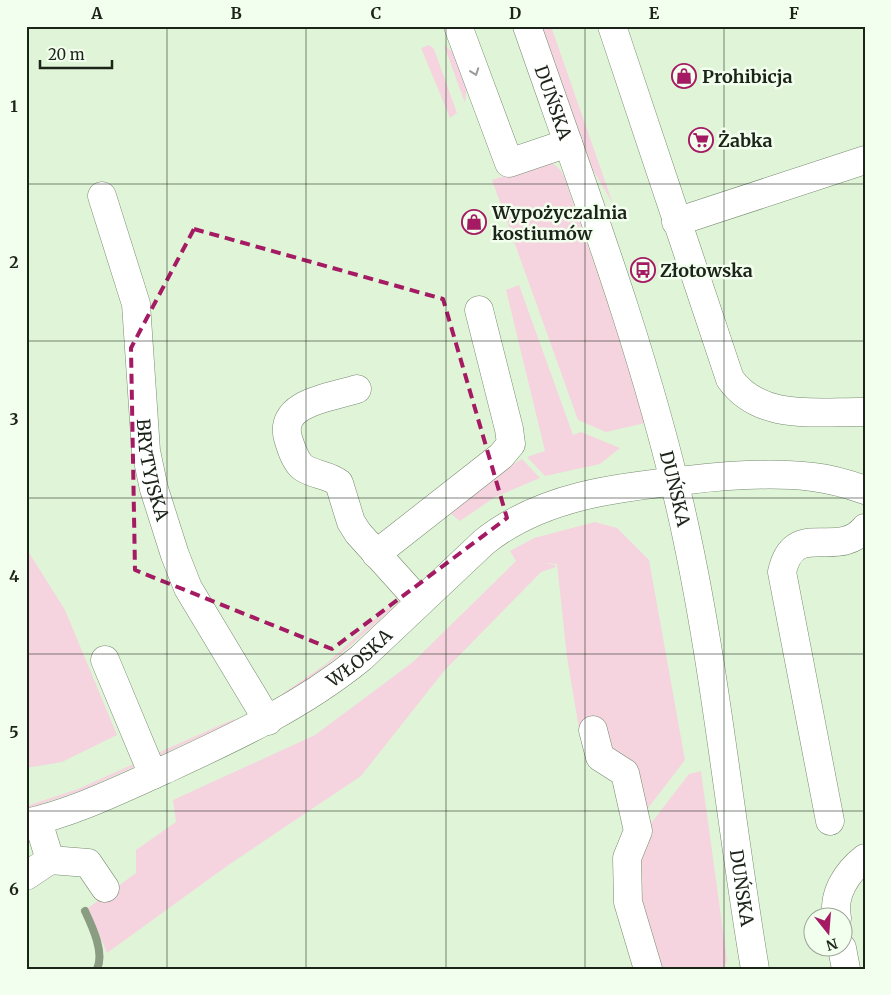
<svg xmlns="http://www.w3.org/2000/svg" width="891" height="995" font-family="Merriweather,serif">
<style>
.green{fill:#f5d4df}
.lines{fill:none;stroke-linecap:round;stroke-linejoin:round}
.stream{stroke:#8a9c82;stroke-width:8}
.minor-casing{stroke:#788a70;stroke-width:29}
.minor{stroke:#fff;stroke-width:28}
.oneway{stroke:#999c98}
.marked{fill:none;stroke:#a51b63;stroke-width:4;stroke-dasharray:10 6;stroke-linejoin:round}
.grid{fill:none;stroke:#1c2319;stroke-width:1;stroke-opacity:0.55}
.labels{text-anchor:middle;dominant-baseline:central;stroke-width:5;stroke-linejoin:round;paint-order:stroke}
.poi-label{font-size:18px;font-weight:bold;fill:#1c2319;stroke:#f3ffee;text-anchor:start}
.street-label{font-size:18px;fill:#1c2319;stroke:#f3ffee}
.neatline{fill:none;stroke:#1c2319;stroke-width:2}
.grid-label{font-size:16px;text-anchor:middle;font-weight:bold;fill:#1c2319}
</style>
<rect width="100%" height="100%" fill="#e0f5d8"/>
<g class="green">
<polygon points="540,26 551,26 613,204 583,153"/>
<polygon points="429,45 434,49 457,113 450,118 421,48"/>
<path d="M444,45C467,62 469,76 465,103Z"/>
<path d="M548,162C562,166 565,178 569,191L615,324L645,423L606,432L578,420L492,180Z"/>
<polygon points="519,285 573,435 581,432 620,448 600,464 545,476 527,457 545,451 506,290"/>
<polygon points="522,459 540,478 495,497 460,521 451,514 485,481"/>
<polygon points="595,522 617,528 649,560 685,760 642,816 607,752 600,725 579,729 567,657 557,564 541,563 556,565 556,567 541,572 444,671 361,776 227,866 107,953 88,908 136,873 136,850 176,822 173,800 315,735 413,662 516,561 510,551 534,538"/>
<polygon points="26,548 65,610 117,735 62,762 26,768"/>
<path d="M392,604V608C358,640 324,670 285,695L282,694L326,664Z"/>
<polygon points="234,719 233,722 156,757 153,755"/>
<polygon points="140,761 138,765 83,790 26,809 26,806 78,789"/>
<polygon points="701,771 727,960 724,969 657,969 636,900 642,835 689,774"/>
</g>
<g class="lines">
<path class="stream" d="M85,911C92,926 105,953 97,969"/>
<defs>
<g id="minor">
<polyline points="458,26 509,163 568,143"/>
<path id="s1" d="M527,26C582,185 642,342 680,506C715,658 729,815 755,969"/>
<path d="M612,26L730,379C761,422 818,411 865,412"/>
<path id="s2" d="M102,196L136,304L146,451L154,489L175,555L188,588L268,721"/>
<polyline points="676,222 865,160"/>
<path d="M357,389C333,397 278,402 288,438C291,448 294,458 301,466C311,475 328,474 339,483L351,522L358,533L420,602"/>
<polyline points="376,554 501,456 511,444 509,429 479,310"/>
<polyline points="105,660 153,775"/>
<polyline points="593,730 600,757 625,773 638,831 627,858 628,902 648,969"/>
<path d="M830,821L782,572C794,518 838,561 865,528"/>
<path id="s3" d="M26,823C75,812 119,790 164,770C233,738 301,707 361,658L484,542C541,496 618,487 688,480C730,475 772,472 813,477C831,479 848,484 865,490"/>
<polyline points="50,860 88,863 105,888"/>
<polyline points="26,876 50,860 38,821"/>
<path d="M837,918C832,894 847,872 865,858"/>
<polyline points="842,948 846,969"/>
</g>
</defs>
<use href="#minor" class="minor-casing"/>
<use href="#minor" class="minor"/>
</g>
<defs><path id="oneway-chevron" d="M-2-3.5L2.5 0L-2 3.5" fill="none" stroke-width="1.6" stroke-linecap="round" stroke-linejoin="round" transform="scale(1.25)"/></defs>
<use class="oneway" href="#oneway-chevron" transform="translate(475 72) rotate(70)"/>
<path class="marked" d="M194,229L443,299L507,518L332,649L135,570L131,348Z"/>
<path class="grid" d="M167,26V969M306,26V969M446,26V969M585,26V969M724,26V969M26,184H865M26,341H865M26,498H865M26,654H865M26,811H865"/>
<defs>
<symbol id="shop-ring" viewBox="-11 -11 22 22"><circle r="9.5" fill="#f3ffee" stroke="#a51b63" stroke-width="1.5"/><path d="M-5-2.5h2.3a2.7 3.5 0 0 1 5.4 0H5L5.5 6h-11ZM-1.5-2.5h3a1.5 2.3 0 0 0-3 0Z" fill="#a51b63"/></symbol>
<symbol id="supermarket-ring" viewBox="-11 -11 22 22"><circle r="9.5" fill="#f3ffee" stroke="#a51b63" stroke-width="1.5"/><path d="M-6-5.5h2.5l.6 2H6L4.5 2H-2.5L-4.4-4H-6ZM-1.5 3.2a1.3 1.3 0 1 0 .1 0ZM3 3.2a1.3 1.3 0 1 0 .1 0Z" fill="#a51b63"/></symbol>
<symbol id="bus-ring" viewBox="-11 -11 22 22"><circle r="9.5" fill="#f3ffee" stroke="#a51b63" stroke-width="1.5"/><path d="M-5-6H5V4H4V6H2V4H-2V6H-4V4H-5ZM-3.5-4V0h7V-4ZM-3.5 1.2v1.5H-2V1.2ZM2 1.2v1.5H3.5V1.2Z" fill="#a51b63"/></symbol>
</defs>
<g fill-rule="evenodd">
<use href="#shop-ring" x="670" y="62" width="28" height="28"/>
<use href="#supermarket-ring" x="687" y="126" width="28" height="28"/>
<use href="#shop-ring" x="460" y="208" width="28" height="28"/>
<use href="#bus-ring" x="629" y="256" width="28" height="28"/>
</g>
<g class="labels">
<g class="poi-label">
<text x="702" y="76">Prohibicja</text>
<text x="718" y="140">Żabka</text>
<text x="492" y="212">Wypożyczalnia<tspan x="492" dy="21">kostiumów</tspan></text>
<text x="660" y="270">Złotowska</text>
</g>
<g class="street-label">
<text stroke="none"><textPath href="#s1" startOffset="81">DUŃSKA</textPath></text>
<text stroke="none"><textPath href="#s2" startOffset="280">BRYTYJSKA</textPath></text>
<text stroke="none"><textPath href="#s1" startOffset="486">DUŃSKA</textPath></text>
<text stroke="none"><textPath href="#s3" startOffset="374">WŁOSKA</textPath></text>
<text stroke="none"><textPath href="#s1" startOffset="891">DUŃSKA</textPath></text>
</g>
</g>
<rect width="891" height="995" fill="none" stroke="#f3ffee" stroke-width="55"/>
<g transform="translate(828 932) rotate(163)"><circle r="24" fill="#f3ffee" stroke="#9da799"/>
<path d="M0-4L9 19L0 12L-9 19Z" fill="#a51b63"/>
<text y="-8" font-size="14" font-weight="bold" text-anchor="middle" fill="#1c2319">N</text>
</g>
<path d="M40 60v8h72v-8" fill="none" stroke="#1c2319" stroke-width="2.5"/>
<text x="48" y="60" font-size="15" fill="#1c2319" stroke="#f3ffee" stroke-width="4" paint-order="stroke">20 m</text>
<rect x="28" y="28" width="836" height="940" class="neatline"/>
<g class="grid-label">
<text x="97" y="19">A</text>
<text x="236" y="19">B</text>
<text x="376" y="19">C</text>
<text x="515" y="19">D</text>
<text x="654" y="19">E</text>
<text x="794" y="19">F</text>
<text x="14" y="112">1</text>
<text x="14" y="268">2</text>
<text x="14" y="425">3</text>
<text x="14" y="582">4</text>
<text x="14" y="738">5</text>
<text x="14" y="895">6</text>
</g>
</svg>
